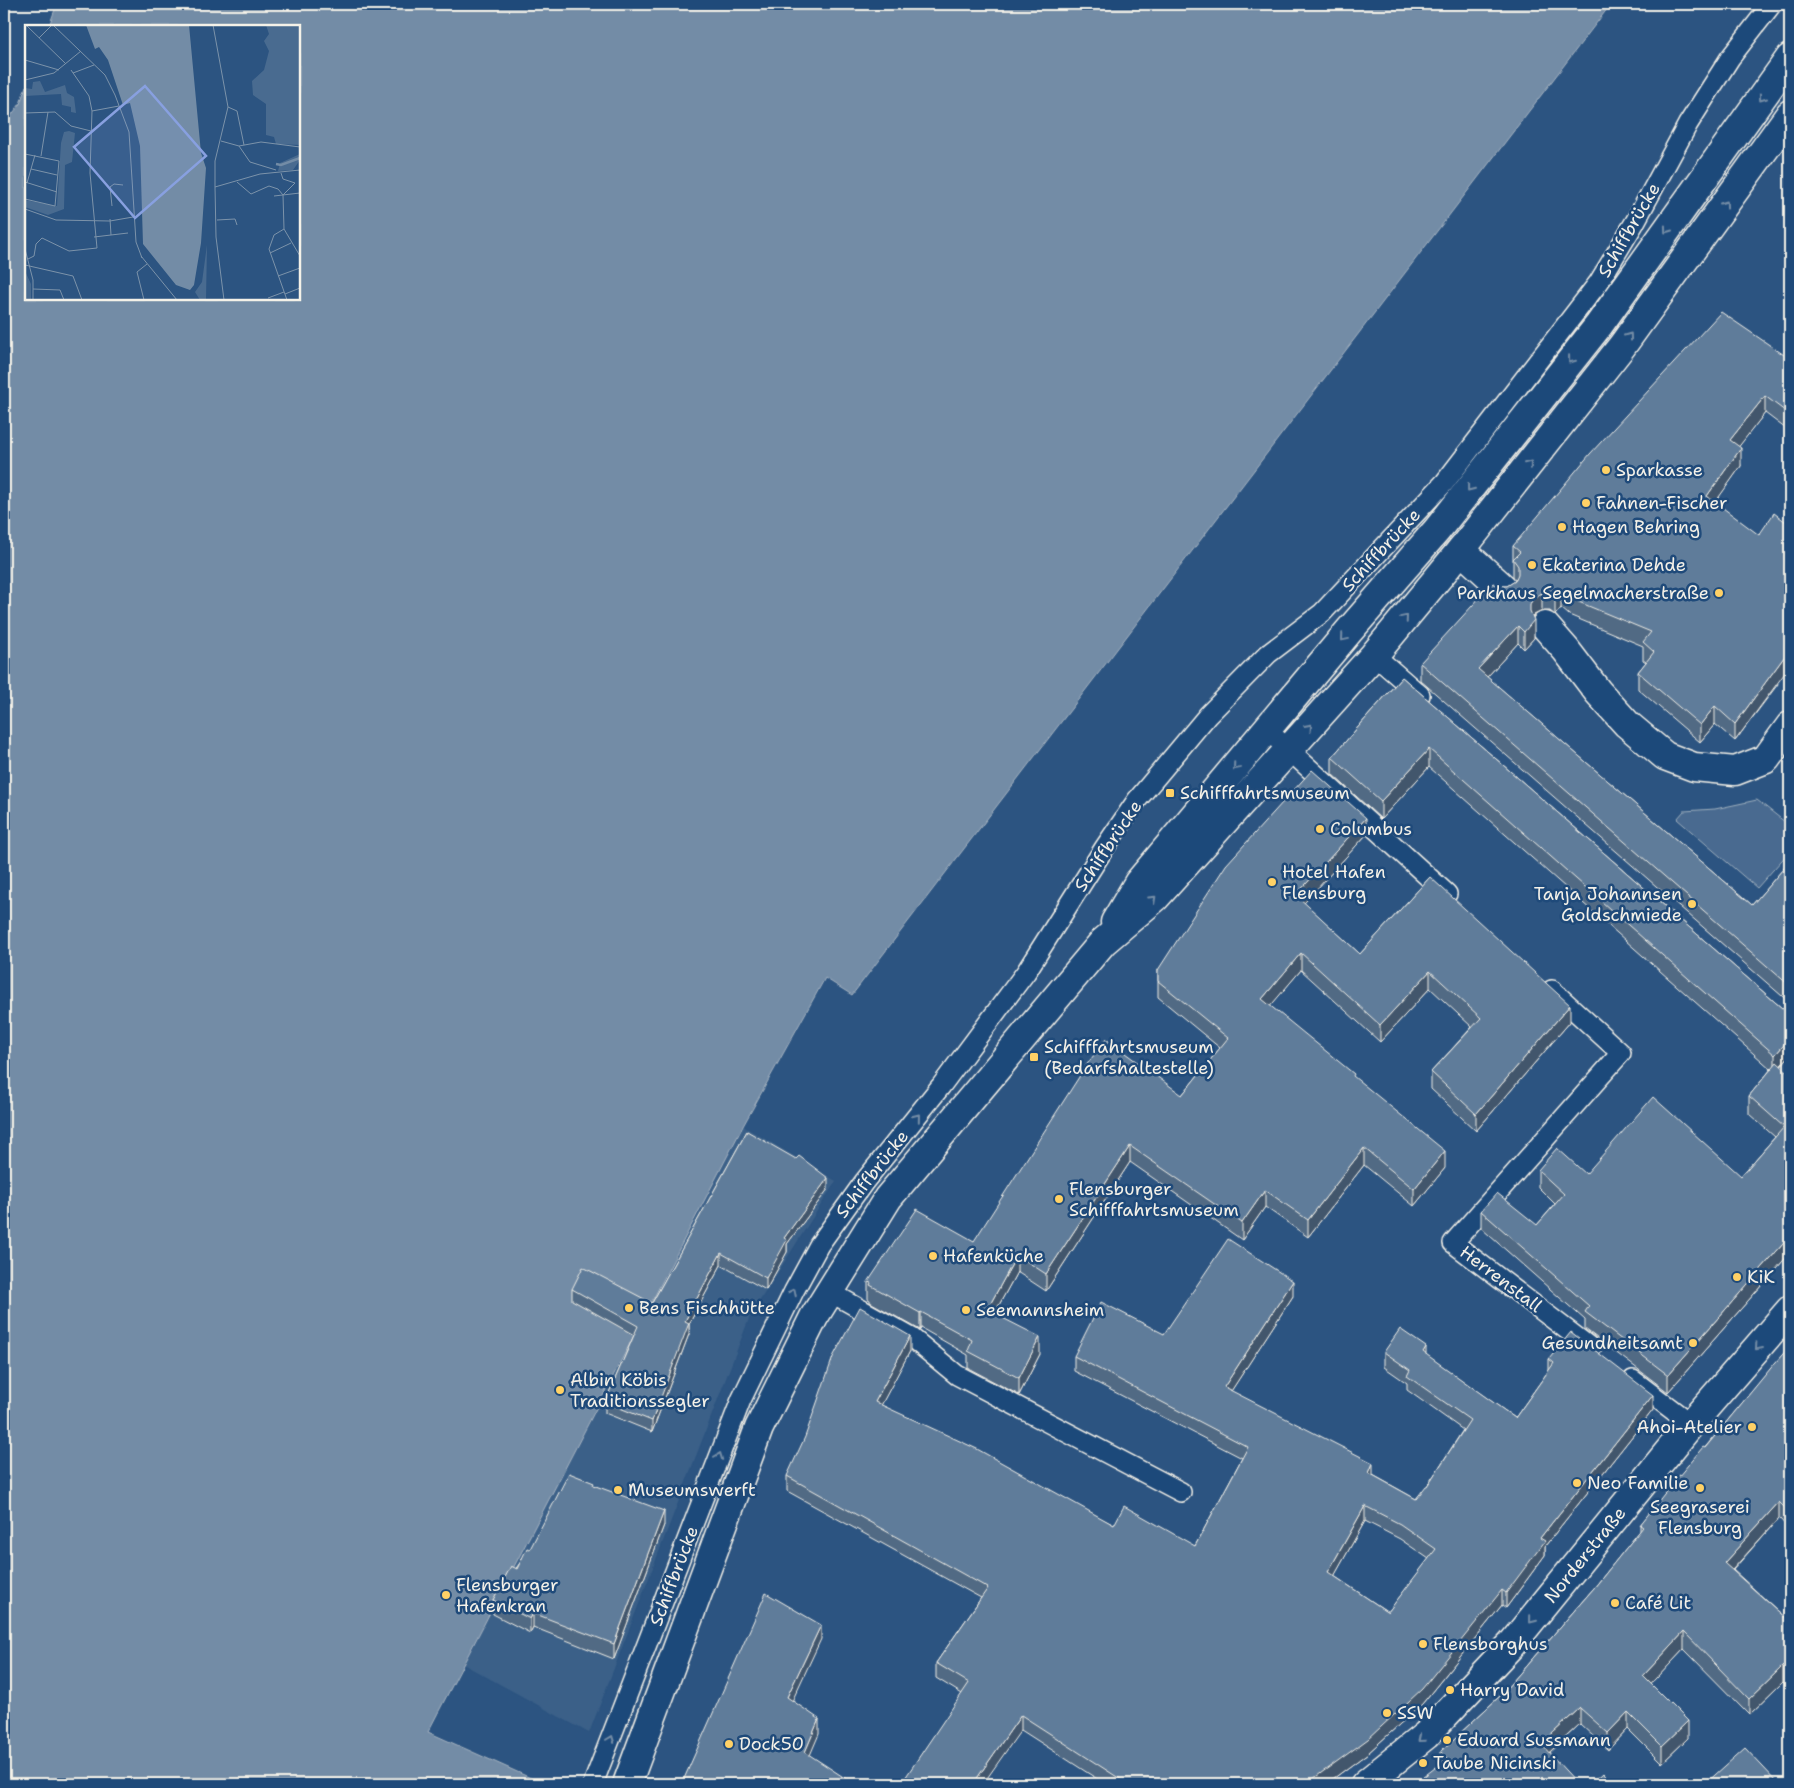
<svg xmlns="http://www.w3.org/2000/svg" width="1794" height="1788" font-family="'Shantell Sans',sans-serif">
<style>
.built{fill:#3b6088}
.green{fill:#496b90;stroke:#9eaebc}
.water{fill:#738ca6;stroke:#a7b4c0}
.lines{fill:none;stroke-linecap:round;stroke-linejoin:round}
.lane-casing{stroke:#f4f1e8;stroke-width:22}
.street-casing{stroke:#f4f1e8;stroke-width:31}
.secondary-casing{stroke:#f4f1e8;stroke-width:31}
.lane{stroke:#1f4a7a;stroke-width:19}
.street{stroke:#1f4a7a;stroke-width:28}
.secondary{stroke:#1f4a7a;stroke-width:28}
.wall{fill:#516a84;stroke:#f4f1e8;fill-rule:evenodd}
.shaded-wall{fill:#42566c;stroke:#f4f1e8}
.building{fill:#5e7b9a;stroke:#f4f1e8;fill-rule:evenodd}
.oneway{stroke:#748da6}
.poi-dot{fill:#ffd166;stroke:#1f4a7a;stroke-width:2}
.labels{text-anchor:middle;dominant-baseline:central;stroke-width:5;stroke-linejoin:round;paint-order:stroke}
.street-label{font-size:18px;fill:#f4f1e8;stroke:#1f4a7a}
.poi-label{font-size:18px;fill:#f4f1e8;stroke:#1f4a7a;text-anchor:start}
.inset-river{fill:none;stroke:#738ca6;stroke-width:2.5}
.inset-road{fill:none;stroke:#7c93aa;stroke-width:1}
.view{fill:#88a0e0;fill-opacity:0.15;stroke:#88a0e0;stroke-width:2.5}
.inset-edge{fill:none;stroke:#f4f1e8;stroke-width:2.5}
</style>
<rect width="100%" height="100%" fill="#2c5481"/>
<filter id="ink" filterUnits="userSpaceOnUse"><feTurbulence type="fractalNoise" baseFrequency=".02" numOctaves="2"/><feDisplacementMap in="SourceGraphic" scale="10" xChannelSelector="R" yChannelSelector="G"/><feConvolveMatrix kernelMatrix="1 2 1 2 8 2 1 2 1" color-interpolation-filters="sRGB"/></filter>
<g filter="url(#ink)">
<polygon class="built" points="743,1126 836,1181 750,1316 589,1733 463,1664"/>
<polygon class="green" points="1757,800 1790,826 1790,851 1757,888 1677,819 1684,811 1715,809"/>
<polygon class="water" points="57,4 1611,4 852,995 825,978 743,1126 428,1732 544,1784 4,1784 4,125 20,104 26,86 26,299 299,299 299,26 49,26"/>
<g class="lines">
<defs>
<g id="lane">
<polyline points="1374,655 1420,695"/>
<polyline points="1267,730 1447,894"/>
<polyline points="1552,990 1621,1053 1453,1243 1591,1348"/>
<polyline points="830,1292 912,1338 957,1375 1181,1492"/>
<polyline points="1633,1380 1691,1424"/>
<polyline points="593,1784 741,1400 794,1291 819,1245 864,1182 941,1086 1026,972 1105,847 1137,800 1208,715 1268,654 1322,613 1445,482 1508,400 1599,282 1635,222 1688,124 1730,58 1772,4"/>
</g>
<g id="street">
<polyline points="1461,550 1503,588"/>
<polyline points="1545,626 1566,650 1598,692 1627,724 1665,756 1694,767 1735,771 1766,759 1790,726"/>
<polyline points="1365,1784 1426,1735 1511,1645 1691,1424 1790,1310"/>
</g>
<g id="secondary">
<polyline points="1115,922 1138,883 1349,631 1437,530 1599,325 1790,58"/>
<polyline points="627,1784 759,1428 814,1317 888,1198 1103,942 1156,897 1374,655 1461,550 1622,346 1790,114"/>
</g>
</defs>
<use href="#lane" class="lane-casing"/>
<use href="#street" class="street-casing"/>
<use href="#secondary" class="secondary-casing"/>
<use href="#lane" class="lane"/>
<use href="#street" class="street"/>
<use href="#secondary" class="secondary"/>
</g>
<g class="wall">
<polygon points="1790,224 1790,246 1787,244 1787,229"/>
<polygon points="1790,359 1790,432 1765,413 1738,447 1741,466 1715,502 1778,684 1735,741 1715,724 1700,742 1638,689 1638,672 1646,662 1643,660 1643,646 1569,615 1561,608 1555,615 1550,611 1542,611 1534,615 1533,617 1534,638 1524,649 1518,643 1487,677 1752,905 1790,861 1790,1003 1420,680 1420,663 1499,586 1507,586 1515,581 1515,580 1513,576 1513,546"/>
<polygon points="1402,677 1783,1009 1788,1012 1790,1011 1790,1055 1781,1066 1790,1253 1668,1392 1585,1329 1585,1320 1481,1228 1481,1211 1537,1225 1555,1204 1538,1187 1538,1170 1586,1174 1741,1176 1775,1137 1749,1114 1749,1096 1771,1069 1429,767 1381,819 1332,774 1332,757"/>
<polygon points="1366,835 1304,903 1360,954 1430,877 1570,1022 1476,1131 1431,1089 1431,1072 1472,1027 1430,988 1380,1042 1301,970 1270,1006 1354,1078 1445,1168 1414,1206 1364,1165 1308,1237 1265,1207 1242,1240 1130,1162 1046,1291 1017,1272 994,1314 1040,1354 1019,1395 968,1368 968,1355 921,1328 920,1330 870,1302 870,1300 868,1299 868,1282 974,1241 1182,1095 1220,1048 1158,997 1158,970"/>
<polygon points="747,1131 828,1189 787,1244 787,1252 766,1290 721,1265 689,1324 689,1334 652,1432 605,1413 605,1402 634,1335 572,1300 572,1289 652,1303"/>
<path d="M1293,1296L1231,1391L1373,1475L1416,1499L1427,1486L1463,1430L1407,1390V1383L1384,1367V1352L1426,1355L1515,1418L1549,1370V1359L1653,1410L1545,1546V1555L1506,1608L1502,1605L1422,1704L1368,1753L1326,1784H1105L1021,1730L936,1678V1663L981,1598L787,1491V1476L910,1351L881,1405L1114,1525L1195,1546L1242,1458L1074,1371V1356L1164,1334ZM1365,1521L1400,1539L1429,1559L1388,1612L1334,1576Z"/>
<polygon points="1790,1346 1790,1530 1779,1518 1733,1570 1788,1620 1790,1617 1790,1689 1783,1682 1749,1715 1684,1649 1651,1684 1688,1738 1662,1763 1628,1729 1608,1750 1580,1724 1549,1753 1441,1763 1441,1751 1500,1696 1594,1588 1640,1531 1640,1525"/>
<polygon points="594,1485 664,1525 614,1659 533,1627 530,1633 493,1614 493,1600 530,1549"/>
</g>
<g class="shaded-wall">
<polygon points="4,4 11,4 11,7 4,22"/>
<polygon points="1765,396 1765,413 1730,458 1730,440"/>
<polygon points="1741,448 1741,466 1707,514 1707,496"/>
<polygon points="1561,591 1561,608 1555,615 1555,597"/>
<polygon points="1542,593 1542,611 1534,615 1530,621 1534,620 1534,638 1524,649 1524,632 1530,604 1534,597"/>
<polygon points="1518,626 1518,643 1478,687 1478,669"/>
<polygon points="1790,649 1790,666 1735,741 1735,724"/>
<polygon points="1715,706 1715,724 1700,742 1700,725"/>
<polygon points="1429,749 1429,767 1381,819 1381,801"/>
<polygon points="1366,818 1366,835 1296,912 1296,895"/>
<polygon points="1301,953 1301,970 1262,1016 1262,999"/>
<polygon points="1430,971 1430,988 1380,1042 1380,1025"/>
<polygon points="1570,1005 1570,1022 1476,1131 1476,1114"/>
<polygon points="1790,1038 1790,1055 1775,1072 1775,1055"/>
<polygon points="1130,1146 1130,1162 1046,1291 1046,1274"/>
<polygon points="1364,1148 1364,1165 1308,1237 1308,1220"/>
<polygon points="1445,1151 1445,1168 1414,1206 1414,1189"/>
<polygon points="828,1178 828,1189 787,1244 787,1252 766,1290 766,1278 784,1238"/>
<polygon points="1265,1190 1265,1207 1242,1240 1242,1223"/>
<polygon points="1790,1236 1790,1253 1668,1392 1668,1375"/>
<polygon points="721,1253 721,1265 689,1324 689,1334 652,1432 652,1421 685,1321"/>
<polygon points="1017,1255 1017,1272 987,1327 987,1310"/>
<polygon points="1293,1281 1293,1296 1224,1402 1224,1387"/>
<polygon points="921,1312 921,1328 920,1330 920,1313"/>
<polygon points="910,1336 910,1351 875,1417 875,1402"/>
<polygon points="1040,1337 1040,1354 1019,1395 1019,1378"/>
<polygon points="1426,1347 1426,1362 1423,1352"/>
<polygon points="1653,1395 1653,1410 1545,1546 1545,1555 1506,1608 1506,1593 1540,1538"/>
<polygon points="1373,1463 1373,1478 1369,1473"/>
<polygon points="1779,1502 1779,1518 1724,1579 1724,1563"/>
<polygon points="1365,1506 1365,1521 1328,1587 1328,1572"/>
<polygon points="664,1511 664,1525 614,1659 614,1644"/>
<polygon points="1502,1590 1502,1605 1422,1704 1368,1753 1326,1784 1306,1784"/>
<polygon points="533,1613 533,1627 530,1633 530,1619"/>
<polygon points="821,1625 821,1639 787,1712 787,1697"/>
<polygon points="1684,1632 1684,1649 1643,1693 1643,1676"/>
<polygon points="1783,1666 1783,1682 1749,1715 1749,1699"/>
<polygon points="1580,1708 1580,1724 1541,1760 1541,1744"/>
<polygon points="1628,1712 1628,1729 1608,1750 1608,1733"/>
<polygon points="1021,1715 1021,1730 983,1784 973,1784"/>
<polygon points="819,1719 819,1734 805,1767 805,1752"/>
<polygon points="1688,1721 1688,1738 1662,1763 1662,1746"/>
</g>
<g class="building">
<polygon points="1790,224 1790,231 1787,229"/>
<polygon points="1721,312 1790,359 1790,363 1789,366 1790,367 1790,415 1765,396 1730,440 1741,448 1707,496 1759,535 1774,513 1790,525 1790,649 1735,724 1715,706 1700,725 1638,672 1654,652 1643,642 1651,632 1569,598 1561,591 1555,597 1550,594 1542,593 1534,597 1530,604 1530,611 1534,620 1524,632 1518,626 1478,669 1752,905 1790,861 1790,932 1788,935 1790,937 1790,986 1420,663 1493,583 1499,586 1507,586 1515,581 1518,574 1518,566 1513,559 1520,552 1513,546 1590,454"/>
<polygon points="1402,677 1783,1009 1788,1012 1790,1011 1790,1038 1775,1055 1429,749 1381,801 1332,757"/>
<polygon points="1312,770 1366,818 1296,895 1360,954 1430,877 1570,1005 1476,1114 1431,1072 1481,1018 1430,971 1380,1025 1301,953 1262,999 1354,1074 1353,1076 1445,1151 1414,1189 1364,1148 1308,1220 1265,1190 1242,1223 1130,1146 1046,1274 1017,1255 987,1310 1040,1337 1019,1378 968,1351 972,1340 921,1312 920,1313 870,1285 871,1283 868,1282 917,1209 974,1241 1088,1063 1106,1039 1182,1095 1228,1038 1158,981 1158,970 1226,865"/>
<polygon points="1777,1062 1790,1074 1790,1236 1668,1375 1585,1312 1589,1306 1481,1211 1497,1193 1537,1225 1564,1194 1538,1170 1557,1148 1586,1174 1653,1097 1741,1176 1784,1127 1749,1096"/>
<polygon points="747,1131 796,1159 799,1156 828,1178 784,1238 787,1240 766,1278 721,1253 685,1321 689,1323 652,1421 605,1402 638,1326 572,1289 583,1267 652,1303"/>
<path d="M1228,1239L1293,1281L1224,1387L1373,1463L1369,1473L1416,1499L1426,1486H1427L1470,1420L1407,1376L1410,1370L1384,1352L1400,1329L1426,1347L1423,1352L1515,1418L1554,1363L1549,1359L1571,1332L1653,1395L1540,1538L1545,1541L1506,1593L1502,1590L1422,1689L1368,1739L1306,1784H1128L1021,1715L973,1784H901L969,1683L936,1663L988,1588L787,1476L805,1437L833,1357L860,1307L910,1336L875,1402L977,1449L1114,1525L1124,1506L1195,1546L1248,1447L1074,1356L1101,1302L1164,1334ZM1365,1506L1400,1524L1436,1549L1388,1612L1328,1572Z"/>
<polygon points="1790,1346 1790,1513 1779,1502 1724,1563 1788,1620 1790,1617 1790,1673 1783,1666 1749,1699 1684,1632 1643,1676 1688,1721 1662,1746 1628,1712 1608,1733 1580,1708 1541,1744 1578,1784 1414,1784 1448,1758 1441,1751 1500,1696 1594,1588 1643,1527 1640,1525 1664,1494 1703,1447 1705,1448 1775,1363"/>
<polygon points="569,1473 594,1483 593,1485 664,1511 614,1644 533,1613 530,1619 493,1600 511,1566 517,1569 527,1548 530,1549"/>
<polygon points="766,1593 821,1625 787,1697 819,1719 805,1752 854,1784 687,1784 683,1781"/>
<polygon points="1745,1748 1779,1784 1705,1784"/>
<polygon points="1603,1773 1613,1784 1591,1784"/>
</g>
<defs><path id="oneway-chevron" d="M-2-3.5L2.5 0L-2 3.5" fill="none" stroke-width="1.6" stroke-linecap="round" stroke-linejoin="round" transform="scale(1.25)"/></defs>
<g class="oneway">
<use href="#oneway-chevron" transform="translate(1762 98) rotate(126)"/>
<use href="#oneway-chevron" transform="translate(1725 204) rotate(-54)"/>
<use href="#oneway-chevron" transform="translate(1667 230) rotate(126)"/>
<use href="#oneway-chevron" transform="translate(1629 336) rotate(-54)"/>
<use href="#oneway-chevron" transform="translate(1571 360) rotate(128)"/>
<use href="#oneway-chevron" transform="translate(1529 464) rotate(-52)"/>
<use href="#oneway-chevron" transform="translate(1470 488) rotate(128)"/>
<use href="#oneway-chevron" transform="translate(1405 618) rotate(-50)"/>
<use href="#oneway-chevron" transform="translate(1344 638) rotate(130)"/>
<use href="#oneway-chevron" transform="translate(1309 727) rotate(-48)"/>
<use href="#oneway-chevron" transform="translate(1236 767) rotate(130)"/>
<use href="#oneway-chevron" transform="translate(1153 899) rotate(-43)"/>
<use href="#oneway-chevron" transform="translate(917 1117) rotate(-51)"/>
<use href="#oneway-chevron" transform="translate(793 1292) rotate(-63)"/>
<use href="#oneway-chevron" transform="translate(1758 1347) rotate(131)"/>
<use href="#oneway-chevron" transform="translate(719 1456) rotate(-69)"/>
<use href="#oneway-chevron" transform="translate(1532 1620) rotate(129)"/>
<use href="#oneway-chevron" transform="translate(611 1739) rotate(-69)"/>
<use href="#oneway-chevron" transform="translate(1421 1739) rotate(140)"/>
</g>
</g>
<g class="poi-dot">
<circle cx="1606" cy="470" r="5"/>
<circle cx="1586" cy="503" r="5"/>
<circle cx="1562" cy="527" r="5"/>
<circle cx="1532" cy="565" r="5"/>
<circle cx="1719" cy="593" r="5"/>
<rect x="1165" y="788" width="10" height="10" rx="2.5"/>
<circle cx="1320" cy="829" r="5"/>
<circle cx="1272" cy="882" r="5"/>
<circle cx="1692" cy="904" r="5"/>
<rect x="1029" y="1052" width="10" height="10" rx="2.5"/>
<circle cx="1059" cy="1199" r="5"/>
<circle cx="933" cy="1256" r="5"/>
<circle cx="1737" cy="1277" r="5"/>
<circle cx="629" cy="1308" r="5"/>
<circle cx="966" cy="1310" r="5"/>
<circle cx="1693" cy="1343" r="5"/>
<circle cx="560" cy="1390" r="5"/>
<circle cx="1752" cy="1427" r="5"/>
<circle cx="1577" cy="1483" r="5"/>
<circle cx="1700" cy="1488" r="5"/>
<circle cx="618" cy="1490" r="5"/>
<circle cx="446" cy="1595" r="5"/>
<circle cx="1615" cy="1603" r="5"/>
<circle cx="1423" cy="1644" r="5"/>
<circle cx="1450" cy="1690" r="5"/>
<circle cx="1387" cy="1713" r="5"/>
<circle cx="1447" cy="1740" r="5"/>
<circle cx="729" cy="1744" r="5"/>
<circle cx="1423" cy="1763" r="5"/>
</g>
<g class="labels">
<g class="street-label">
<text transform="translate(1629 230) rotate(-60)">Schiffbrücke</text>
<text transform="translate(1381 550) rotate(-47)">Schiffbrücke</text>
<text transform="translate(1108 846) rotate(-56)">Schiffbrücke</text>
<text transform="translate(872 1174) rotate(-52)">Schiffbrücke</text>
<text transform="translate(1501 1279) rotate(37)">Herrenstall</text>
<text transform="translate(1585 1555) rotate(-51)">Norderstraße</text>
<text transform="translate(674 1576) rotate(-69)">Schiffbrücke</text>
</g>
<g class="poi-label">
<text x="1616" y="470">Sparkasse</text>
<text x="1596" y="503">Fahnen-Fischer</text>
<text x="1572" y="527">Hagen Behring</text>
<text x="1542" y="565">Ekaterina Dehde</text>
<text x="1709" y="593" text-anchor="end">Parkhaus Segelmacherstraße</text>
<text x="1180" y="793">Schifffahrtsmuseum</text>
<text x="1330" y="829">Columbus</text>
<text x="1282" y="872">Hotel Hafen<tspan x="1282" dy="21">Flensburg</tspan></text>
<text x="1682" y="894" text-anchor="end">Tanja Johannsen<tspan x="1682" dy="21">Goldschmiede</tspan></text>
<text x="1044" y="1047">Schifffahrtsmuseum<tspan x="1044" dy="21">(Bedarfshaltestelle)</tspan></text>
<text x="1069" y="1189">Flensburger<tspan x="1069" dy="21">Schifffahrtsmuseum</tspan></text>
<text x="943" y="1256">Hafenküche</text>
<text x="1747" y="1277">KiK</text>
<text x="639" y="1308">Bens Fischhütte</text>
<text x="976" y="1310">Seemannsheim</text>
<text x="1683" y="1343" text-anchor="end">Gesundheitsamt</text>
<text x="570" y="1380">Albin Köbis<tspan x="570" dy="21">Traditionssegler</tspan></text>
<text x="1742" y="1427" text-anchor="end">Ahoi-Atelier</text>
<text x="1587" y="1483">Neo Familie</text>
<text x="628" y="1490">Museumswerft</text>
<text x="1700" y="1507" text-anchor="middle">Seegraserei<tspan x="1700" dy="21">Flensburg</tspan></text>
<text x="456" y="1585">Flensburger<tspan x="456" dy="21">Hafenkran</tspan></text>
<text x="1625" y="1603">Café Lit</text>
<text x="1433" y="1644">Flensborghus</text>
<text x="1460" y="1690">Harry David</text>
<text x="1397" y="1713">SSW</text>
<text x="1457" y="1740">Eduard Sussmann</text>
<text x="739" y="1744">Dock50</text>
<text x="1433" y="1763">Taube Nicinski</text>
</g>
</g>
<g transform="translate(25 25)">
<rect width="275" height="275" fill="#2c5481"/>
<path d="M241,0H275V120L251,119L249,112L241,110V79L228,70L227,56L239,45L244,26L239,16L244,9ZM15,56L20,67L40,60L42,68L49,72L51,88L46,87V82L37,80L36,69L0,71V63L7,64L8,57ZM44,106L50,108L47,137L40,140L39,184L23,190L0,182V175L32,181L36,118L39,107ZM275,129V135L268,145L253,146L255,138ZM182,220L181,275H175L170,267L177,257ZM0,246L6,259V275H0Z" fill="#496b90"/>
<path d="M61,0H164L176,128L181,143L176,218L169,260L165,265L151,260L118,219L115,121L105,78L98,80L83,35L74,22L70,24Z" fill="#738ca6"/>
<path class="inset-river" d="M251,139L256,140L275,133"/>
<path class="inset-road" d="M1,0L41,39M28,0L80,50L90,70L104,107L111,217L117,233M188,0L203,82L190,136V162M14,13L27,0M0,35L34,45M48,48L69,40M0,55L29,48L56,26M203,82L212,86L219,120M67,86L94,81M0,88L30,87L46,101L66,106M196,116L214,121L236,117L275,122M214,121L225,137L251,145M0,129L34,136L30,181L0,174M16,131L23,87M6,144L32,150M256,148L258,154L270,158L258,170M0,157L32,167M212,157L226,169L244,161L253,164L258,170M2,158L10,130M190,162L191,212L199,275M190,162L235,149L275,145M258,170L259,204L275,231M249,171L275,168M87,181L85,162L89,159L98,160M0,184L31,195L85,196L108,192M85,194L86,210M192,195L210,194L212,200M259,204L249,210L244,224L262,275M69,212L103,208M0,224L8,255V275M245,228L266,218M116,231L152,275M3,234L9,231L11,219L17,213L44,226L72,223L65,148L67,86L64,71L46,45M0,240L48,251L57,275M253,251L275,243M8,264L35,265L39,275M260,269L275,263M243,273L259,267M119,275L112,247L122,239"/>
<path class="view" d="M120,61L181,131L110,193L49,122Z"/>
<rect width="275" height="275" class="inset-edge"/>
</g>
<rect width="1794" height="1788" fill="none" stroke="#1f4a7a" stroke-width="20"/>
<rect x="10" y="10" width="1774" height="1768" fill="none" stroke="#f4f1e8" stroke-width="2" filter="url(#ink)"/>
</svg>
